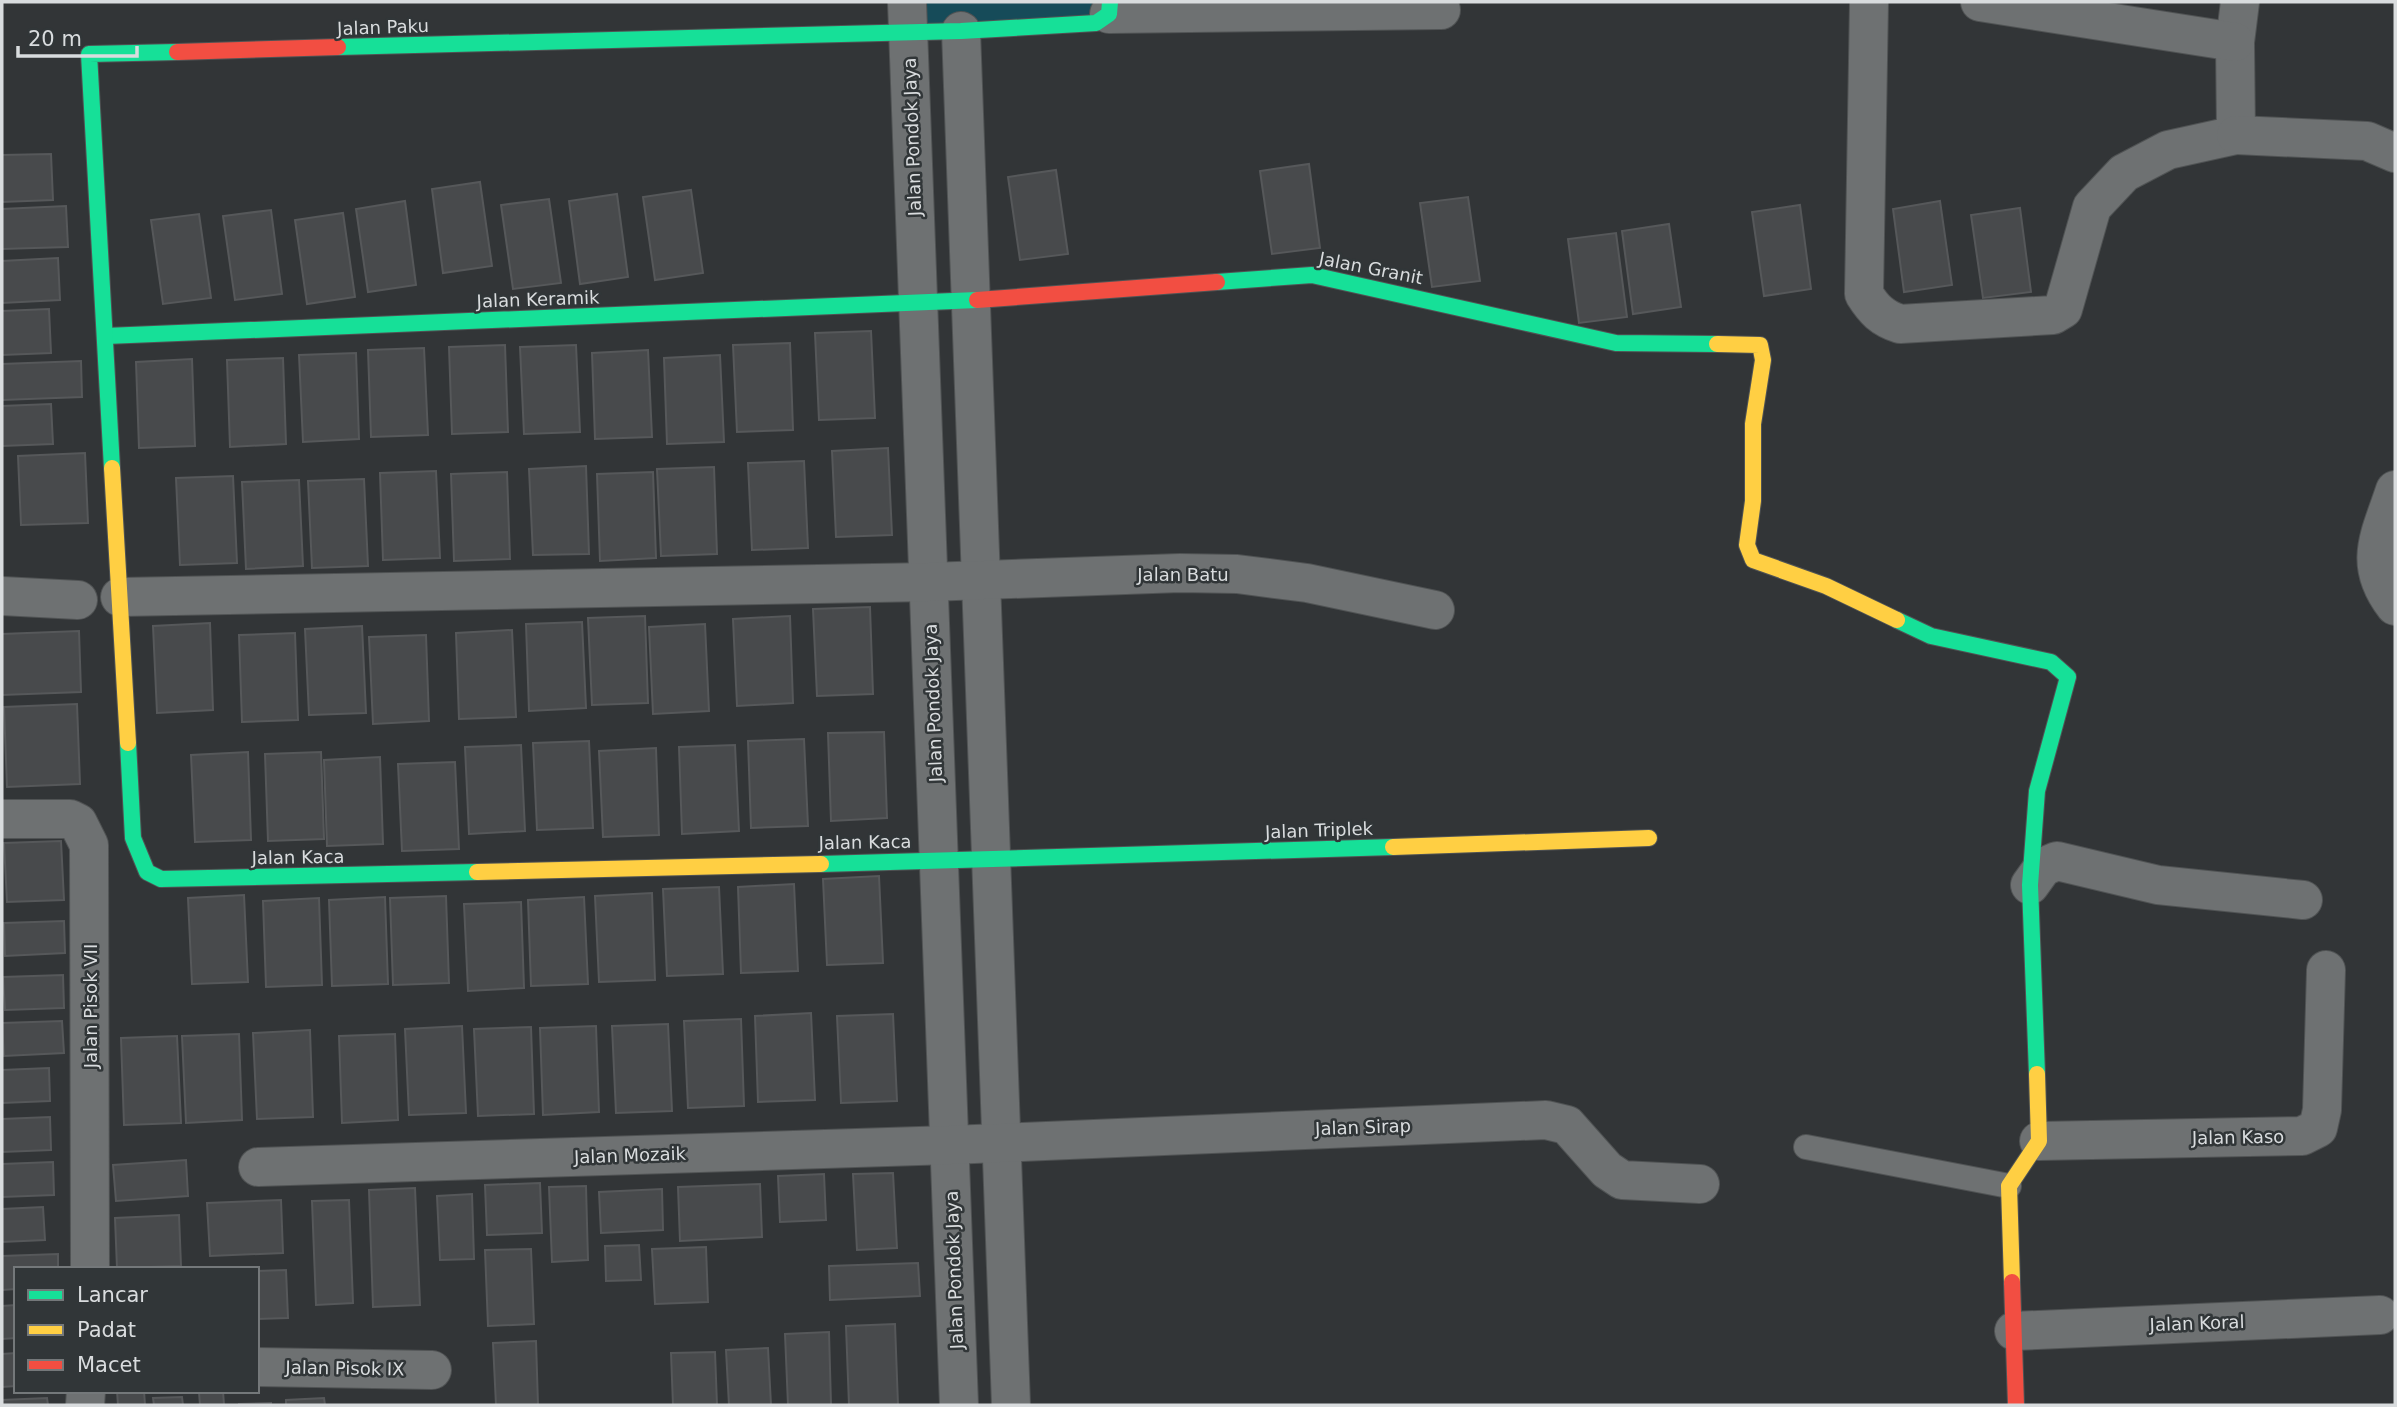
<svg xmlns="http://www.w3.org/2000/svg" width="2397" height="1407" font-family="'DejaVu Sans',sans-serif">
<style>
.green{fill:#164b59}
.building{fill:#484a4c;stroke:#56585a;stroke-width:2}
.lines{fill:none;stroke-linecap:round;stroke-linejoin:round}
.lane-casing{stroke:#505354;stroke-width:26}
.street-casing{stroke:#505354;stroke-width:40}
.fast-casing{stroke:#505354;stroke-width:18}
.slow-casing{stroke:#505354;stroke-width:18}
.jam-casing{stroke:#505354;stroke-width:18}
.lane{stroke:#6e7172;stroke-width:24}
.street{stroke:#6e7172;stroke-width:38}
.fast{stroke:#16e098;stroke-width:16}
.slow{stroke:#ffcf43;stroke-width:16}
.jam{stroke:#f24e42;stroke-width:16}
.labels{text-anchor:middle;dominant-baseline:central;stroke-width:5;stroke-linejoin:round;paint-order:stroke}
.street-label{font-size:18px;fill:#d9dcde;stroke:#313638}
</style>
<rect width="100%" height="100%" fill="#323537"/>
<polygon class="green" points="914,2 1098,2 1099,17 916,28"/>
<g class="building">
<polygon points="51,154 53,200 2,202 2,155"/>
<polygon points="1309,164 1320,248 1272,254 1260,171"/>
<polygon points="1056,170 1068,254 1020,260 1008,177"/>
<polygon points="480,182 492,266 443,273 432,189"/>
<polygon points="691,190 703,273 655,280 643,197"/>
<polygon points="617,194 628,277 580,284 569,201"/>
<polygon points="1468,197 1480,281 1432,287 1420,203"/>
<polygon points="549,199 561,283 513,289 501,205"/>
<polygon points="405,201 416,285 368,292 356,209"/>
<polygon points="1940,201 1952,285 1904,292 1893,209"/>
<polygon points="1800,205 1811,289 1764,296 1752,212"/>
<polygon points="66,206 68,247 2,249 2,209"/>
<polygon points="2020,208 2031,292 1983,298 1971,215"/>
<polygon points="271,210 282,294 235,300 223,216"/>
<polygon points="343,213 355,297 307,304 295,220"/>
<polygon points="199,214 211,298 163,304 151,220"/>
<polygon points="1669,224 1681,307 1633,314 1622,231"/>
<polygon points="1616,233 1627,317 1579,323 1568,239"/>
<polygon points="58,258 60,300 2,303 2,261"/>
<polygon points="49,309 51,353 2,355 2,311"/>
<polygon points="871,331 875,418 819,420 815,333"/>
<polygon points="790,343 793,430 737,432 733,345"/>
<polygon points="505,345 508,432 452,434 449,347"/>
<polygon points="576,345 580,432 524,434 520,347"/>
<polygon points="424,348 428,435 371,437 368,350"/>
<polygon points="648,350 652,437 595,439 592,353"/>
<polygon points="356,353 359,439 303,442 299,355"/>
<polygon points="720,355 724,442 667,444 664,358"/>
<polygon points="283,358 286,444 230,447 227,360"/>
<polygon points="192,359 195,446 139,448 136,362"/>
<polygon points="81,361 82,397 2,400 2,364"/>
<polygon points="51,404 53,444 2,446 2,406"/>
<polygon points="888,448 892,535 836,537 832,451"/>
<polygon points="85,453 88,523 21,525 18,456"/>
<polygon points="804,461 808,548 752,550 748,463"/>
<polygon points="586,466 589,554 533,555 529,469"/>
<polygon points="714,467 717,554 661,556 657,469"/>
<polygon points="436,471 440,558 383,560 380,473"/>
<polygon points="507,472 510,559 454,561 451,474"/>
<polygon points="653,472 656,558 600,561 597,474"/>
<polygon points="233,476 237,563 180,565 176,478"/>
<polygon points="364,479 368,566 312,568 308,481"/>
<polygon points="299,480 303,566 246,569 242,482"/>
<polygon points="870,607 873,694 817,696 813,609"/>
<polygon points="645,616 648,703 592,705 588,618"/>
<polygon points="790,616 793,703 737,706 733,619"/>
<polygon points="582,622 586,708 529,711 526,624"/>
<polygon points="210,623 213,710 157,713 153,626"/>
<polygon points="705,624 709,711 653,714 649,627"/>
<polygon points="362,626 366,713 309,715 305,629"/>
<polygon points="512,630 516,717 459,719 456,633"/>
<polygon points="79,631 81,692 2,695 2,634"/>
<polygon points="295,633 298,720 242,722 239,635"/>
<polygon points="426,635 429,721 373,724 369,637"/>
<polygon points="77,704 80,784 7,787 4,707"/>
<polygon points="884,732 887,818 831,821 828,733"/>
<polygon points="804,739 808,826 751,828 748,741"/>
<polygon points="589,741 593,828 537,830 533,743"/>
<polygon points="521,745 525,831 469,834 465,747"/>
<polygon points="735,745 739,831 682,834 679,747"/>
<polygon points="656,748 659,835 603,837 599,751"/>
<polygon points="248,752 251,840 195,842 191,755"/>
<polygon points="321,752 324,839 268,841 265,754"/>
<polygon points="380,757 383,844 327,846 324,760"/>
<polygon points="455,762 459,849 402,851 398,764"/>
<polygon points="61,841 64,900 7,902 4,843"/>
<polygon points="879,876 883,963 827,965 823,879"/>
<polygon points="794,884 798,971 741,973 738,887"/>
<polygon points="719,887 723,974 667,976 663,889"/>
<polygon points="652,893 655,980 599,982 595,896"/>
<polygon points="244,895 248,982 192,984 188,898"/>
<polygon points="446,896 449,983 393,985 390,898"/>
<polygon points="385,897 388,984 332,986 329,900"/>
<polygon points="584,897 588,984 531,986 528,900"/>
<polygon points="319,898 322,985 266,987 263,901"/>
<polygon points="521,902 524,988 468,991 464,904"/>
<polygon points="64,921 65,953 5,956 4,923"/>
<polygon points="63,975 64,1008 5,1010 3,977"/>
<polygon points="811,1013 815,1100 758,1102 755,1016"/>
<polygon points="893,1014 897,1101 841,1103 837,1016"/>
<polygon points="741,1019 744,1106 688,1108 684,1021"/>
<polygon points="62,1021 64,1053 4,1056 2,1023"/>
<polygon points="668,1024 672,1111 616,1113 612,1026"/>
<polygon points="462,1026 466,1113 409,1115 405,1029"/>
<polygon points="596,1026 599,1112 543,1115 540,1028"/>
<polygon points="531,1027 534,1114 478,1116 474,1029"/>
<polygon points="310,1030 313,1117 257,1119 253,1033"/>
<polygon points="239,1034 242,1120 186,1123 182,1036"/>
<polygon points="395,1034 398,1120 342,1123 339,1036"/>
<polygon points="177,1036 181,1123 124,1125 121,1038"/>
<polygon points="49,1068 50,1101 2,1103 2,1070"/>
<polygon points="50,1117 51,1150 2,1152 2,1119"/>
<polygon points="186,1160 188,1196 116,1201 113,1165"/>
<polygon points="53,1162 54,1195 2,1197 2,1164"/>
<polygon points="893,1173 897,1248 857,1250 853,1174"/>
<polygon points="824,1174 826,1220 780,1222 778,1176"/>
<polygon points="540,1183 542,1233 487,1235 485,1185"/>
<polygon points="760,1184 762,1237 680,1241 678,1187"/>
<polygon points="586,1186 588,1260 552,1262 549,1187"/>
<polygon points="415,1188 420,1305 373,1307 369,1190"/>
<polygon points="662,1189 663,1230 601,1233 599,1192"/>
<polygon points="472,1194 474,1259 440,1260 437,1196"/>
<polygon points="281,1200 283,1253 210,1256 207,1203"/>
<polygon points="349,1200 353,1303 316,1305 312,1201"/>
<polygon points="43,1207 45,1240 2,1242 2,1209"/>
<polygon points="179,1215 181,1266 117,1268 115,1218"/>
<polygon points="639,1245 641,1280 606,1281 605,1246"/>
<polygon points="706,1247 708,1302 655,1304 652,1249"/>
<polygon points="531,1249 534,1324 488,1326 485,1250"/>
<polygon points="58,1254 58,1269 16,1269 16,1289 2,1290 2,1256"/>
<polygon points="918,1263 920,1296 830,1300 829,1266"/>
<polygon points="286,1270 288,1318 257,1319 257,1271"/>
<polygon points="16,1305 16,1338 2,1339 2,1306"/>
<polygon points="895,1324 898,1405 849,1405 846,1326"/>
<polygon points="829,1332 831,1405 788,1405 785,1334"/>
<polygon points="536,1341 538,1405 496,1405 493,1343"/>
<polygon points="768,1348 771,1405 729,1405 726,1350"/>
<polygon points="715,1352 717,1405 673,1405 671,1353"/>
<polygon points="16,1353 16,1386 2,1387 2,1354"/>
<polygon points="117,1391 144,1391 145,1405 118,1405"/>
<polygon points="223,1391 224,1405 200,1405 199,1392"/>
<polygon points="182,1397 183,1405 154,1405 153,1398"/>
<polygon points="47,1398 48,1405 2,1405 2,1400"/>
<polygon points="324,1398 325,1405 286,1405 286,1400"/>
<polygon points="271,1403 271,1405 239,1405 239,1404"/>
</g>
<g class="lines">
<defs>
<polyline id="lane" points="1806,1147 2009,1186"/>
<g id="street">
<polyline points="907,2 959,1405"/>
<path d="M1869,2L1864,294C1874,310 1882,318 1900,324L2053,315L2063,309L2092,207L2124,173L2168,150L2236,135L2235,42L2240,2"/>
<polyline points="1980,2 2235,42"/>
<polyline points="1109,14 1441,10"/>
<polyline points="961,31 1011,1405"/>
<polyline points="2236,135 2367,141 2395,153"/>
<path d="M2395,490C2380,536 2362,563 2395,606"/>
<polyline points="2,596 78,600"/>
<polyline points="120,597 929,582 1180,573 1237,574 1307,583 1435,610"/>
<polyline points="2,819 70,819 78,823 89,845 90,1269"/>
<polyline points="2030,885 2043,867 2057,861 2158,885 2303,900"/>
<polyline points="2039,1141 2302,1136 2318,1128 2322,1110 2326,970"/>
<polyline points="258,1167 950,1145 1546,1120 1567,1125 1607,1170 1622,1180 1700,1184"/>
<polyline points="2014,1331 2380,1315"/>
<polyline points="257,1367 432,1370"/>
<polyline points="85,1405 86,1391"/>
</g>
<g id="fast">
<polyline points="338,47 961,31 1096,23 1109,14 1110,2"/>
<polyline points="1217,282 1312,275 1616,343 1717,344"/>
<polyline points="106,336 977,300"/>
<polyline points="112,468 89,54 177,52"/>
<polyline points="1897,620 1931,636 2051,662 2068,677 2037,791 2030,885 2037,1074"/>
<polyline points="128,743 133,838 147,872 161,879 477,872"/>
<polyline points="821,864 1393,847"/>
</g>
<g id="slow">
<polyline points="1717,344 1760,345 1763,360 1753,424 1753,501 1747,545 1753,560 1826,586 1897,620"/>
<polyline points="112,468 128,743"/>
<polyline points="1393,847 1649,838"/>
<polyline points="477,872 821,864"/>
<polyline points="2012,1282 2009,1186 2039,1141 2037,1074"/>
</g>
<g id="jam">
<polyline points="177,52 338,47"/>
<polyline points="977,300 1217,282"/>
<polyline points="2012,1282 2016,1405"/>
</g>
</defs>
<use href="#lane" class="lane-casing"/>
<use href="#street" class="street-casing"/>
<use href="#fast" class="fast-casing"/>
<use href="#slow" class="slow-casing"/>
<use href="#jam" class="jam-casing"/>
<use href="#lane" class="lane"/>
<use href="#street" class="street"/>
<use href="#fast" class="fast"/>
<use href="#slow" class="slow"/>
<use href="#jam" class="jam"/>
</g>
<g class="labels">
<g class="street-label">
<text transform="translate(383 27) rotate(-2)">Jalan Paku</text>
<text transform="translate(912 137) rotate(-92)">Jalan Pondok Jaya</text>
<text transform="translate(1371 268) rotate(11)">Jalan Granit</text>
<text transform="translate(538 299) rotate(-2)">Jalan Keramik</text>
<text x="1183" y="574">Jalan Batu</text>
<text transform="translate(933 703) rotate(-92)">Jalan Pondok Jaya</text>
<text transform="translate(1319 830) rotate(-2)">Jalan Triplek</text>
<text transform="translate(865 842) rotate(-1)">Jalan Kaca</text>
<text transform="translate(298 857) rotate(-1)">Jalan Kaca</text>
<text transform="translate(90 1006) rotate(-90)">Jalan Pisok VII</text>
<text transform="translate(1363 1127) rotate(-2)">Jalan Sirap</text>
<text transform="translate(2238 1137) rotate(-1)">Jalan Kaso</text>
<text transform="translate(630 1155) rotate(-2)">Jalan Mozaik</text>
<text transform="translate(954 1270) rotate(-92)">Jalan Pondok Jaya</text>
<text transform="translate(2197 1323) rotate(-2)">Jalan Koral</text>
<text transform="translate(345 1368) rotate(1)">Jalan Pisok IX</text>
</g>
</g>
<rect width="2397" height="1407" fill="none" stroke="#d9dcde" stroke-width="7"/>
<rect x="14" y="1267" width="245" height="126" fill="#313638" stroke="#74787a" stroke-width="2"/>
<rect x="28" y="1290" width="35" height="10" fill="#16e098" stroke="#74787a" stroke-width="2"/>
<text x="77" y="1302" font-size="21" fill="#d9dcde">Lancar</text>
<rect x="28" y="1325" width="35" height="10" fill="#ffcf43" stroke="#74787a" stroke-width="2"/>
<text x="77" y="1337" font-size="21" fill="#d9dcde">Padat</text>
<rect x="28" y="1360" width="35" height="10" fill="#f24e42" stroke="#74787a" stroke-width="2"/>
<text x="77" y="1372" font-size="21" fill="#d9dcde">Macet</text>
<path d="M18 46v10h119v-10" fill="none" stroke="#d9dcde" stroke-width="3.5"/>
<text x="28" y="46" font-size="21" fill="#d9dcde" stroke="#313638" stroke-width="5" paint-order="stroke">20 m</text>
</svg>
